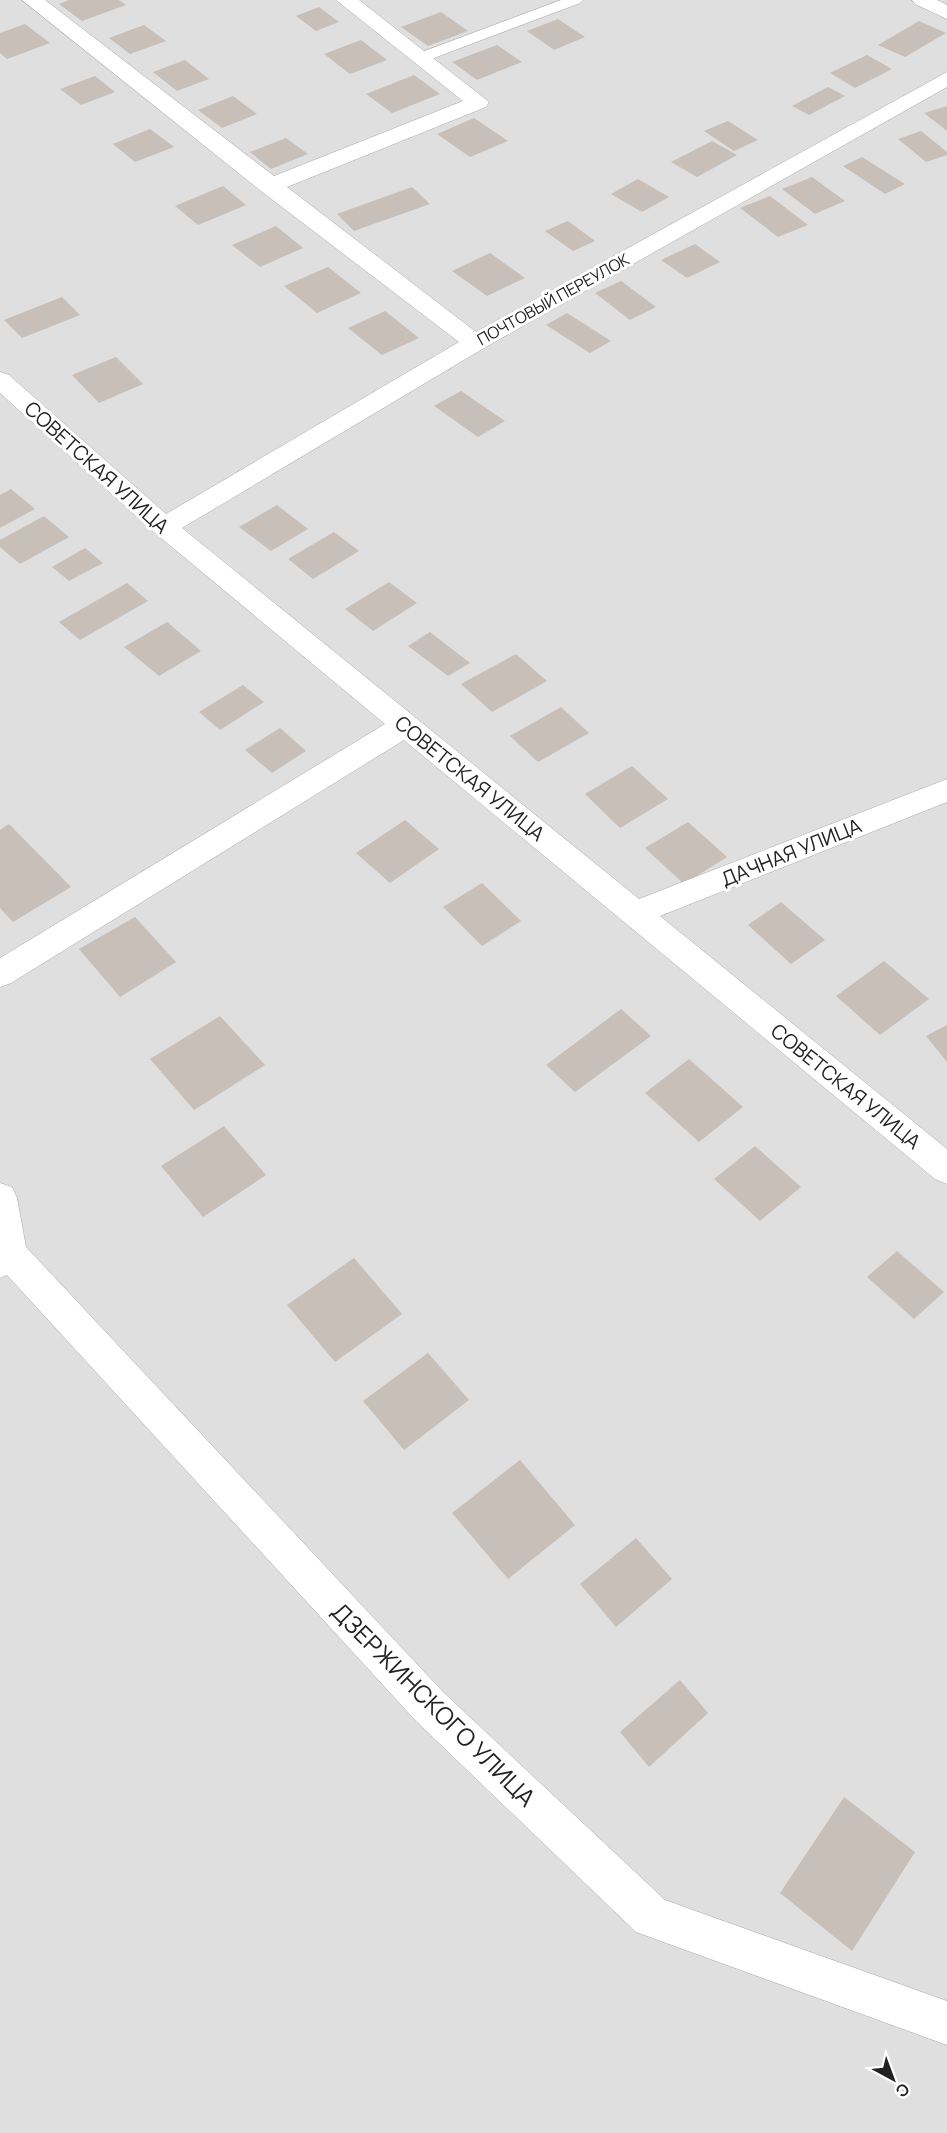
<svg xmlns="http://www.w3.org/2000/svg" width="947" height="2133" font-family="Manrope,sans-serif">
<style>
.residential{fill:#e0dfdf}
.building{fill:#c7bfb8}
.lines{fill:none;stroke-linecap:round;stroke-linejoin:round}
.lane-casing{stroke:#a9a9a9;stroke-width:1}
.street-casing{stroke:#a9a9a9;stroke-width:1}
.lane{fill:#fff;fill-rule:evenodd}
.street{fill:#fff;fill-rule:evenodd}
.labels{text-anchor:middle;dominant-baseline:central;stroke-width:6;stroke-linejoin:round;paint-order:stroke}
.far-street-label{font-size:16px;fill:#222;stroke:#fff}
.street-label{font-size:20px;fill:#222;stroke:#fff}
.near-street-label{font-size:24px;fill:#222;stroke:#fff}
</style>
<rect width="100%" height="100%" fill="#f2efe9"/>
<rect class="residential" x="0" y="0" width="947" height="2133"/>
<g class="building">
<polygon points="69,0 119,0 126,5 82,21 59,4"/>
<polygon points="319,7 339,22 316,31 296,16"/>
<polygon points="441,12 468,31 428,46 401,27"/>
<polygon points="558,19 585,37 554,50 527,31"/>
<polygon points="919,21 946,33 905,57 878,45"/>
<polygon points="25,24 50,43 7,59 0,53 0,33"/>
<polygon points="144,25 166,41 130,54 109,38"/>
<polygon points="361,40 387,60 350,74 324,54"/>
<polygon points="497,45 522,62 477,80 452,62"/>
<polygon points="867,55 892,69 855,88 830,73"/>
<polygon points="185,60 209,79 177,91 153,72"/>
<polygon points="414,75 440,94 392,113 366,94"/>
<polygon points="95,76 115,92 81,105 60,89"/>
<polygon points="828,87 845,96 809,115 792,106"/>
<polygon points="233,96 257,114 222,128 198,110"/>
<polygon points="947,106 947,131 924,113"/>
<polygon points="474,118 508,141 470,157 437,134"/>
<polygon points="728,121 758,140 734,151 704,131"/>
<polygon points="150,129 174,147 135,162 113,144"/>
<polygon points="921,131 947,152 947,155 926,162 898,139"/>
<polygon points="286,138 308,154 271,169 250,152"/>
<polygon points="712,141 737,155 697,177 671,162"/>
<polygon points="862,157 905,184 885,194 843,166"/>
<polygon points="812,177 845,201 815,214 782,189"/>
<polygon points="638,179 669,197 642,212 611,194"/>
<polygon points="223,186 246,205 198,225 175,206"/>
<polygon points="412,187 430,204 354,231 337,214"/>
<polygon points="770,196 808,225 778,237 740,208"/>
<polygon points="568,221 595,241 573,251 545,231"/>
<polygon points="276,226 303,248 260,267 232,245"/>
<polygon points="695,244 720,262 687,278 661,260"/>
<polygon points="490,253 525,278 487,296 452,271"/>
<polygon points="328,267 361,293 317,313 284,286"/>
<polygon points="621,281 656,307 630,320 595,293"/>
<polygon points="62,297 80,315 22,338 4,320"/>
<polygon points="385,311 419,338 382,355 348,328"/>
<polygon points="567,313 611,341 590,353 546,325"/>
<polygon points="116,357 143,384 99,403 72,375"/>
<polygon points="461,391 505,421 478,437 434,406"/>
<polygon points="11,489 35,509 0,528 0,495"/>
<polygon points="277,505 308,529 271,551 239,527"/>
<polygon points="44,516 69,537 20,564 0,547 0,540"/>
<polygon points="334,532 359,551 313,579 288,559"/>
<polygon points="85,548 103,563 69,581 52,567"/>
<polygon points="389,582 417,603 373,631 345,609"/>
<polygon points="127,583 148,601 80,640 59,622"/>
<polygon points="167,622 201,651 159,676 124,647"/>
<polygon points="430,632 470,663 448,676 408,646"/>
<polygon points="516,654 547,681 492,712 461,684"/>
<polygon points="243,685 264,702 220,730 199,712"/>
<polygon points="561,707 589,733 538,762 510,736"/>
<polygon points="280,728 306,751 272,773 245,750"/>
<polygon points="632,766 668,799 620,828 585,794"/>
<polygon points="405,820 439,849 390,883 356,853"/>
<polygon points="688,822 727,857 684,884 645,848"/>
<polygon points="9,824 71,887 13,922 0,908 0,830"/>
<polygon points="482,883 521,921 482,946 443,907"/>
<polygon points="781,902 825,940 791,964 748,925"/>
<polygon points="135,917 176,962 120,997 79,949"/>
<polygon points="884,961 929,999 880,1035 836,996"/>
<polygon points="621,1009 651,1036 575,1092 546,1065"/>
<polygon points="220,1016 265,1065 194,1110 150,1059"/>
<polygon points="947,1025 947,1062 926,1036"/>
<polygon points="689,1059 743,1107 699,1142 645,1093"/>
<polygon points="224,1126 266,1175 203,1217 161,1166"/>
<polygon points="755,1146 801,1187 760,1221 714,1179"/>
<polygon points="897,1251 944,1292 914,1319 867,1277"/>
<polygon points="354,1258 402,1314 335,1362 287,1305"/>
<polygon points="428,1353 469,1400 404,1450 363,1401"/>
<polygon points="520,1460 575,1525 508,1579 452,1513"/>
<polygon points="636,1538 672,1579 616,1627 580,1584"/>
<polygon points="680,1680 708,1713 649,1767 620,1732"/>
<polygon points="844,1797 915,1852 852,1951 780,1893"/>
</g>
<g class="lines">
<defs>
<polygon id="lane" points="561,0 583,0 580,3 426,61 420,63 412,58 414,55"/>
<g id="street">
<polygon points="22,0 45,0 274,176 463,101 336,0 359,0 489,102 486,107 287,187 476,332 947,72 947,87 484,348 182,528 639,899 947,779 947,802 660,916 947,1149 947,1184 935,1179 404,740 11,983 0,987 0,958 385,724 155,533 0,393 0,372 9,375 166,514 459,342 261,191"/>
<polygon points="912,0 937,0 947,5 947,19 915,4"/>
<polygon points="0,1183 12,1187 17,1198 26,1247 444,1693 665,1900 947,2001 947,2045 636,1932 416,1721 7,1275 0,1278"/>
</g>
</defs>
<use href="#lane" class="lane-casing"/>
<use href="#street" class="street-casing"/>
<use href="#lane" class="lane"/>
<use href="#street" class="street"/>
</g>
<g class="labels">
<g class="far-street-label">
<text transform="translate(553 299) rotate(-29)">ПОЧТОВЫЙ ПЕРЕУЛОК</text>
</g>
<g class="street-label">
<text transform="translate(97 467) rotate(42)">СОВЕТСКАЯ УЛИЦА</text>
<text transform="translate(470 778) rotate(39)">СОВЕТСКАЯ УЛИЦА</text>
<text transform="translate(791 852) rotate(-22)">ДАЧНАЯ УЛИЦА</text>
<text transform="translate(846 1086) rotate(39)">СОВЕТСКАЯ УЛИЦА</text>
</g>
<g class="near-street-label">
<text transform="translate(434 1704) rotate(45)">ДЗЕРЖИНСКОГО УЛИЦА</text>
</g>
</g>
<g transform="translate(893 2079) rotate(139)" stroke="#ffffff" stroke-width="4.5" paint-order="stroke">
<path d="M0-4.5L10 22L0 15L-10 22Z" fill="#222222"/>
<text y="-9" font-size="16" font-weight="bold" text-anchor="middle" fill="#222222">С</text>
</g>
</svg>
